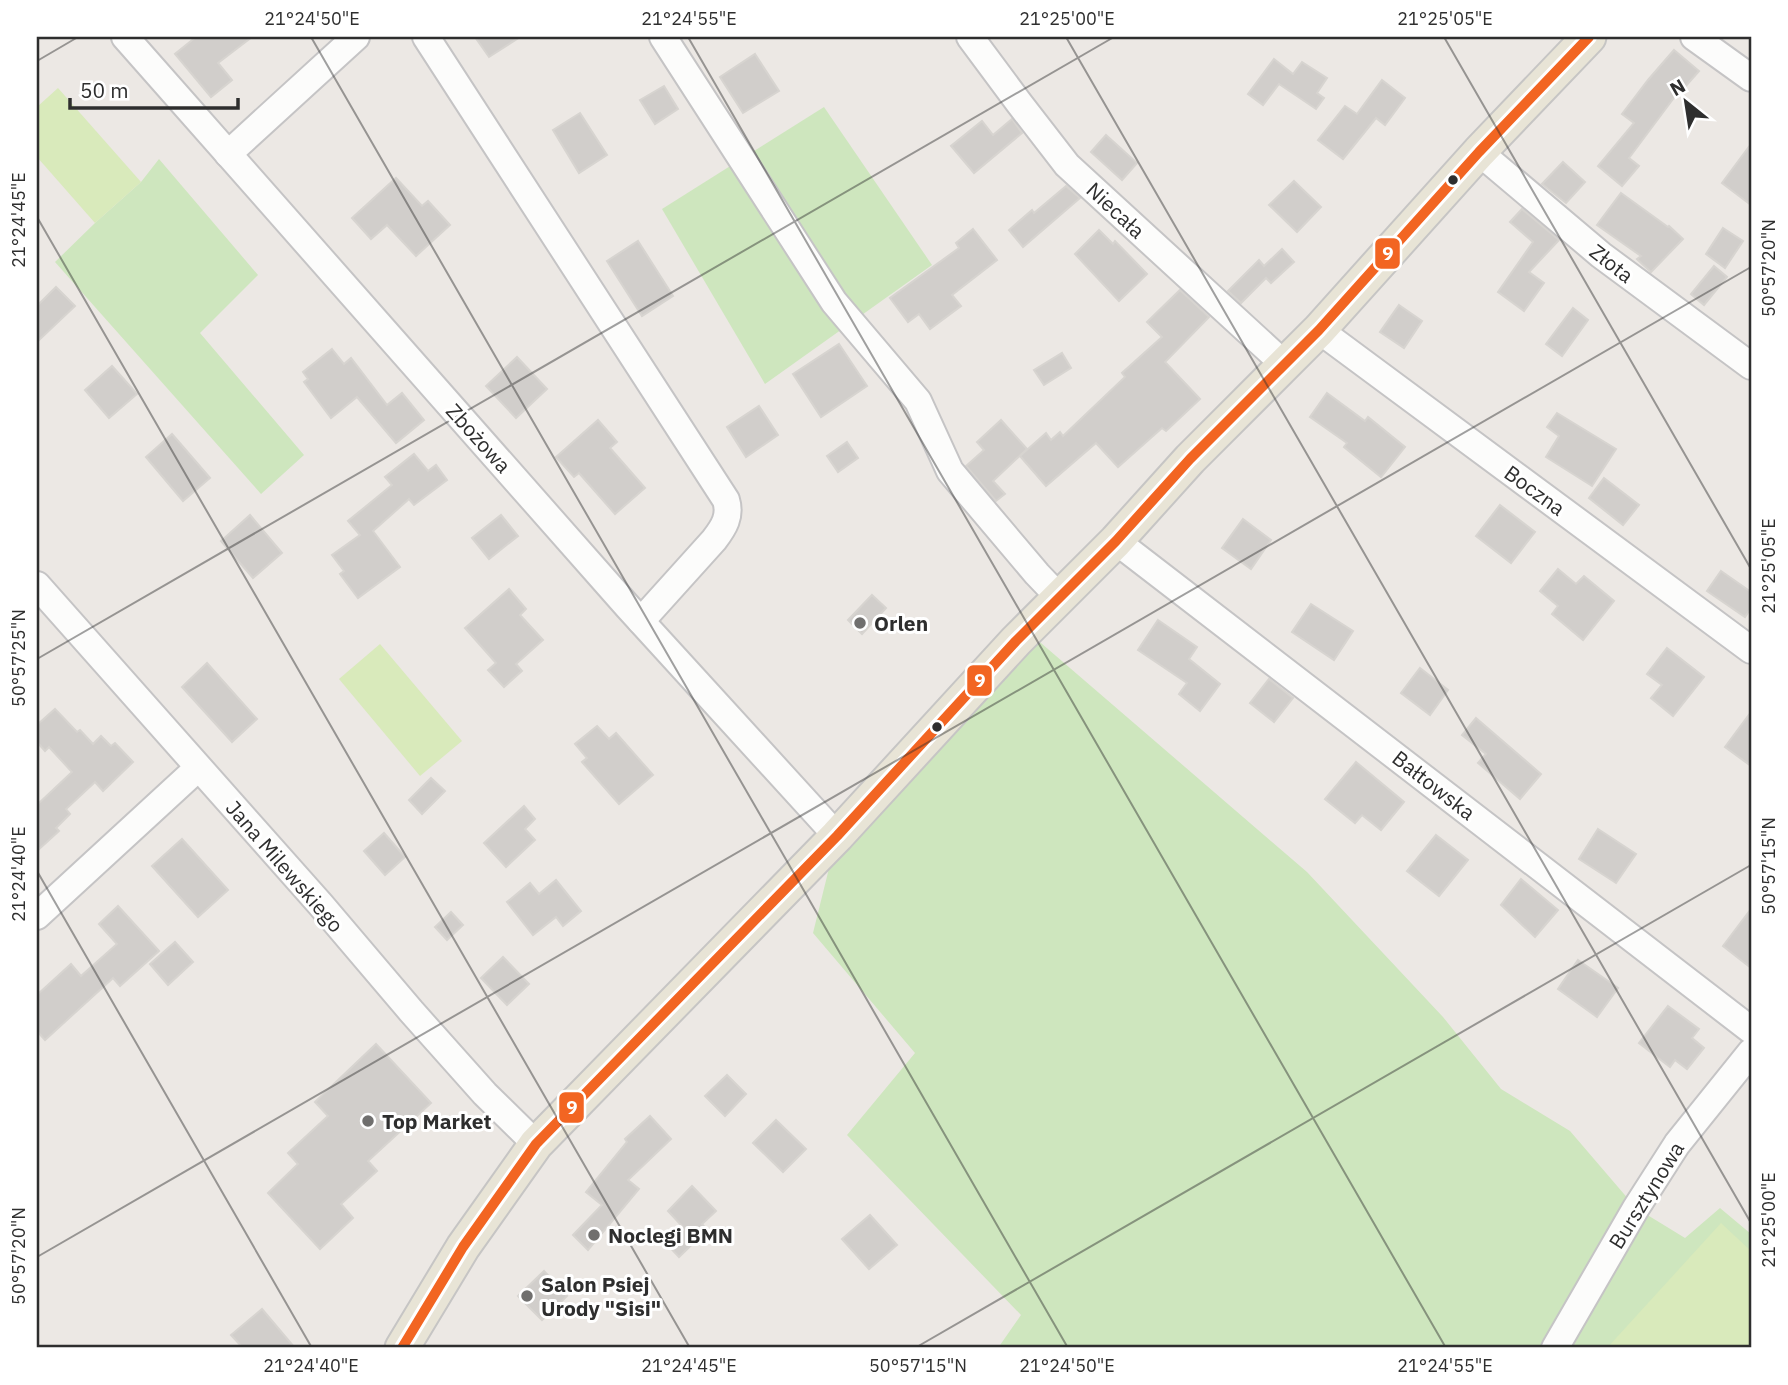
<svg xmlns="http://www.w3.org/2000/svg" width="1788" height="1385" font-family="'IBM Plex Sans',sans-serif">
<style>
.green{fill:#cee6be}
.pitch{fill:#d9eabb}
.building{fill:#d1cecb;stroke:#d7d4d0;stroke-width:2}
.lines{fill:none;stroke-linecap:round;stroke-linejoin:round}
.minor-casing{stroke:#c5c4c5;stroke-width:30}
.major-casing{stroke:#c6c5c4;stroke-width:37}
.minor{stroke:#fcfcfb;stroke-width:26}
.major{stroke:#e8e4d6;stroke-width:33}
.bus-1-casing{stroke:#fff;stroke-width:16}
.bus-1{stroke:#f26522;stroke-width:10}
.ticks{fill:none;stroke:#2e2e2e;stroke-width:2;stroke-opacity:0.45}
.bus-dot{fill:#2e2e2e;stroke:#fff;stroke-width:2.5}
.poi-dot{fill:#706f6e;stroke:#fff;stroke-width:2.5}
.labels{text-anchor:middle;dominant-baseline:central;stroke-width:6;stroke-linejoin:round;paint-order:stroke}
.street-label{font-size:21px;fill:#2e2e2e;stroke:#fff}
.poi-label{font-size:21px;font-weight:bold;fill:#2e2e2e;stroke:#fff;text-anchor:start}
.line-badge{stroke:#fff;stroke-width:2.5}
.badge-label{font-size:19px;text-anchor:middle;font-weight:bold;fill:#fff}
.neatline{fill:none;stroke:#2e2e2e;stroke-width:2.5}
.ticks-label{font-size:18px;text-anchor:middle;fill:#2e2e2e}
</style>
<rect width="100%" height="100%" fill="#ece8e4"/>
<g class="green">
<polygon points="824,107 932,265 765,384 662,209"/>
<polygon points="159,159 258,275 200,333 304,455 261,494 55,262 95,223 141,182"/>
<polygon points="1027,631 1307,872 1443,1017 1501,1089 1570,1131 1636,1208 1685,1238 1720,1208 1751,1234 1751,1348 998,1348 1021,1315 847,1135 915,1053 813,933 837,836"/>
</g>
<g class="pitch">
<polygon points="58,88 141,182 95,223 37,157 37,107"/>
<polygon points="380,644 462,741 420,776 339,679"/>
<polygon points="1721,1223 1751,1251 1751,1348 1607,1348"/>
</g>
<g class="building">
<polygon points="196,37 252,37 218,63 232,80 211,97 175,54"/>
<polygon points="475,37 520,37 489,57"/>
<polygon points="1674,50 1699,71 1677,96 1676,95 1629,158 1639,166 1622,186 1598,166 1634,123 1622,114 1648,80"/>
<polygon points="755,54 779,91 743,113 720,77"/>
<polygon points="1274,59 1293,74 1302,62 1327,78 1317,93 1324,98 1316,109 1279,84 1263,105 1248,94"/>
<polygon points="1382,80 1405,98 1385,125 1376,118 1343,159 1318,140 1345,106 1357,114"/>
<polygon points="664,86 678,109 655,124 640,100"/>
<polygon points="580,113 607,155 579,173 553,130"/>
<polygon points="1012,119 1022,133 974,173 951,146 982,121 993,135"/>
<polygon points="1106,135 1137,163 1122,180 1091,152"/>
<polygon points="1751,144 1751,205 1722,183"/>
<polygon points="1563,162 1585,182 1566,203 1542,184"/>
<polygon points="396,178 422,206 428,201 450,225 416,256 387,225 371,239 352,218"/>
<polygon points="1294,181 1321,207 1297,232 1269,205"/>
<polygon points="1066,186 1080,198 1023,247 1009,230 1032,210 1034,213"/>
<polygon points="1621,193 1668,227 1669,226 1683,239 1651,272 1637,259 1641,256 1597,225"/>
<polygon points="1522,209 1559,240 1529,272 1544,283 1524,311 1498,292 1533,242 1510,222"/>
<polygon points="1723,228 1743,241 1725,268 1706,254"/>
<polygon points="973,229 997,260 952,295 961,306 930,329 919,314 908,322 890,298 959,248 956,243"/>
<polygon points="1099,230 1113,244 1115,241 1147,274 1119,301 1075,254"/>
<polygon points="638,241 673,296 642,316 607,261"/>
<polygon points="1282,249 1294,262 1271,283 1266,278 1241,303 1228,291 1259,260 1264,266"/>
<polygon points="1714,266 1727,277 1704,305 1691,294"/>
<polygon points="56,287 75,306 37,342 37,306"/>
<polygon points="1180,290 1209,317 1165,362 1200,399 1166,431 1162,428 1118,467 1096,443 1046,486 1020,456 1046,433 1051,440 1060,432 1063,436 1125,377 1122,373 1162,337 1147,322"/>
<polygon points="1399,305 1422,321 1404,348 1380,332"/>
<polygon points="1573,308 1588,320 1562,356 1546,344"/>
<polygon points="839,344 867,386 821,417 793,374"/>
<polygon points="332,349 344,364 351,358 387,405 402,393 424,420 396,443 357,397 331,418 304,382 308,379 303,372"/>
<polygon points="1062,353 1071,368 1044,385 1034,370"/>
<polygon points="517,357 547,389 516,418 486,386"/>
<polygon points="112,366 137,394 109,418 85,390"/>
<polygon points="1327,393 1365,421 1368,417 1405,447 1381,477 1344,447 1347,443 1310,417"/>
<polygon points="759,406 778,435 746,457 727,427"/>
<polygon points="1557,413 1616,449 1592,486 1546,457 1559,436 1547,427"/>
<polygon points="598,420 617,442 610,448 645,488 615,514 579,473 574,477 556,457"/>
<polygon points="1001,420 1027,449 993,481 1005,494 996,501 966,466 984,450 977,442"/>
<polygon points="172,434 210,478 183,501 146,457"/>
<polygon points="847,442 858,458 838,472 827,456"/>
<polygon points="414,454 428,471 436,465 447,480 414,505 409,499 373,531 400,567 358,598 340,574 344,571 332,555 360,535 348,521 392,485 385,477"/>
<polygon points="1604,478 1639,505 1623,525 1589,498"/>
<polygon points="1500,505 1535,532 1511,563 1476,536"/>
<polygon points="250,515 282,553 253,578 221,541"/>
<polygon points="501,515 518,536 489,559 472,538"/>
<polygon points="1243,519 1271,540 1251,569 1222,548"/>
<polygon points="1558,569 1576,584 1584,576 1614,601 1583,640 1552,614 1558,606 1540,591"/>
<polygon points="1721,571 1751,592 1751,608 1745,617 1707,591"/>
<polygon points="509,589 526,609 520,615 543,640 516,664 522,671 504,687 488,670 496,663 465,628"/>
<polygon points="872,595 886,608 862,634 848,620"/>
<polygon points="1311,604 1353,631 1334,660 1292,632"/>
<polygon points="1158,620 1197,647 1189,659 1220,684 1200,711 1179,694 1187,683 1138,650"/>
<polygon points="1667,648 1704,677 1673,716 1651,698 1662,685 1647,674"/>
<polygon points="207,663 257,719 232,742 182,687"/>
<polygon points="1420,668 1448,690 1430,715 1401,693"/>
<polygon points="1269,679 1293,698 1274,722 1250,703"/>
<polygon points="55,709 77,732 80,730 93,744 101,736 111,746 115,743 133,762 103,791 95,782 66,809 70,814 56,828 59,831 37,851 37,805 72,772 49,747 45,751 37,742 37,725"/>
<polygon points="1751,712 1751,766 1725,747"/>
<polygon points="1476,718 1541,774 1520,799 1478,763 1486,754 1462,735"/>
<polygon points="597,726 609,739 616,733 653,775 619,804 582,762 587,758 575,744"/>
<polygon points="1356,762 1404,802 1381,830 1362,815 1355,823 1325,799"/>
<polygon points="431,778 445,791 422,814 409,800"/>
<polygon points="524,806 535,819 525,829 535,840 506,867 484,843"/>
<polygon points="1598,829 1636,854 1616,883 1579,859"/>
<polygon points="384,833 405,857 385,875 364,851"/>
<polygon points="1436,835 1468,860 1439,896 1407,871"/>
<polygon points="182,839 228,890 198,917 152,866"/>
<polygon points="1521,879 1558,910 1535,937 1501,905"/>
<polygon points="556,880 581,911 563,926 556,917 533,935 507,902 530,883 539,894"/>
<polygon points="118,906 159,951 120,986 113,978 45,1040 37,1031 37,995 71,964 81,976 117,944 99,924"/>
<polygon points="1751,909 1751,968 1723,946"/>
<polygon points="451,912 463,925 447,940 435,927"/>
<polygon points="175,942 193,962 168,985 150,964"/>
<polygon points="503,957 529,984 507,1005 481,978"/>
<polygon points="1578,960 1618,988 1597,1017 1558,989"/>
<polygon points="1668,1006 1699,1029 1692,1038 1704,1048 1687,1069 1675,1060 1670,1067 1639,1043"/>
<polygon points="376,1044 431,1103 368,1161 377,1171 341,1204 353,1218 320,1249 268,1193 298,1164 288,1153 328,1116 315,1102"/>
<polygon points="727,1075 746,1094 725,1116 705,1096"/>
<polygon points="650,1116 671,1139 628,1180 639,1189 588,1250 573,1235 602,1205 586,1192 627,1142 625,1139"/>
<polygon points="776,1120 806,1149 783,1172 753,1143"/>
<polygon points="692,1186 716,1211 702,1224 707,1230 679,1257 665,1242 682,1226 668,1211"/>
<polygon points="870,1215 897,1245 869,1269 842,1239"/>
<polygon points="544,1271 567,1296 542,1320 518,1296"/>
<polygon points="262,1309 295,1348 243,1348 231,1335"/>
</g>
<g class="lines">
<defs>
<g id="minor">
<polyline points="125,37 628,607 837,836"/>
<path d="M426,37L726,500C731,516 724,527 714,540L641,621"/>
<polyline points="663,37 834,302 918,401 950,471 1037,574 1059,597"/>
<polyline points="970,37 1019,103 1067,165 1284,364"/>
<polyline points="1694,37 1751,78"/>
<polyline points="1479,152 1601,255 1751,366"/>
<polyline points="228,154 356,37"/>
<polyline points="1319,330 1751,650"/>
<polyline points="1116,541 1751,1030"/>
<polyline points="37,585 321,905 411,1011 485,1094 536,1144"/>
<polyline points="37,916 198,768"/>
<polyline points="1555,1348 1636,1208 1677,1144 1751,1052"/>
</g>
<polyline id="major" points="402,1348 463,1247 536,1144 837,836 1016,641 1116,541 1190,459 1319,330 1479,152 1589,37"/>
</defs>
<use href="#minor" class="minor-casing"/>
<use href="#major" class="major-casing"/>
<use href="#minor" class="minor"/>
<use href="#major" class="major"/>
<defs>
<polyline id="bus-1" points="402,1348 463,1247 536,1144 837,836 1016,641 1116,541 1190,459 1319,330 1479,152 1589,37"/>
</defs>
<use href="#bus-1" class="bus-1-casing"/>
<use href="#bus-1" class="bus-1"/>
</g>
<path class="ticks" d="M311,37L1068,1348M688,37L1446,1348M1066,37L1751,1223M1444,37L1751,569M37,61L78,37M37,217L690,1348M37,659L1114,37M37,871L312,1348M37,1257L1751,267M915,1348L1751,865"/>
<g class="bus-dot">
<circle cx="1453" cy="180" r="6"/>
<circle cx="937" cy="727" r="6"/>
</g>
<g class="poi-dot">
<circle cx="860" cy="623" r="7"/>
<circle cx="368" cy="1121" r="7"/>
<circle cx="594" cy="1235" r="7"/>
<circle cx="527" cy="1296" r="7"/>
</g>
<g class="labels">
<g class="street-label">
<text transform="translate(1116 210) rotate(43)">Niecała</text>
<text transform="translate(1612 263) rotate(38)">Złota</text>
<text transform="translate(479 438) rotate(48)">Zbożowa</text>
<text transform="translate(1535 490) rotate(36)">Boczna</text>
<text transform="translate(1434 785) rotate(38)">Bałtowska</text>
<text transform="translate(285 866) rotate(49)">Jana Milewskiego</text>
<text transform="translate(1646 1195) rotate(-58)">Bursztynowa</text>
</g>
<g class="poi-label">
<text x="874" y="623">Orlen</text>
<text x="382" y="1121">Top Market</text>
<text x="608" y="1235">Noclegi BMN</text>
<text x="541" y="1284">Salon Psiej<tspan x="541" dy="24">Urody "Sisi"</tspan></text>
</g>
</g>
<g class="line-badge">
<rect x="1374" y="237" width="27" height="33" rx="7" fill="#f26522"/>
<rect x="966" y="664" width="27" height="33" rx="7" fill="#f26522"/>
<rect x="558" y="1091" width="27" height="33" rx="7" fill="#f26522"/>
</g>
<g class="badge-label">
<text x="1388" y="260">9</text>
<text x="980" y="687">9</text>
<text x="572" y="1114">9</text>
</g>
<rect width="1788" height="1385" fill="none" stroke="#ffffff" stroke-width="77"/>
<g transform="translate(1686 102) rotate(330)" stroke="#ffffff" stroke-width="5" paint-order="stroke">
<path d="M0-5L12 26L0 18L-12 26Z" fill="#2e2e2e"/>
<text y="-10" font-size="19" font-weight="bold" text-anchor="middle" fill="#2e2e2e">N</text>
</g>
<path d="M70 98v10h168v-10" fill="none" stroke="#2e2e2e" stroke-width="3.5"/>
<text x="80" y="98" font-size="21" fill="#2e2e2e" stroke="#ffffff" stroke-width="5" paint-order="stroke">50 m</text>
<rect x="38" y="38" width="1712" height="1308" class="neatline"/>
<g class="ticks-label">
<text x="312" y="25">21°24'50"E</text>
<text x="689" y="25">21°24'55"E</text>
<text x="1067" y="25">21°25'00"E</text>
<text x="1445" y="25">21°25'05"E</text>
<text transform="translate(19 220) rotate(-90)" y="6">21°24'45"E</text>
<text transform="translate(1769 268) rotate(-90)" y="6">50°57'20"N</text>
<text transform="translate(1769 566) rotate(-90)" y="6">21°25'05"E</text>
<text transform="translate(19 658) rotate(-90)" y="6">50°57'25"N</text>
<text transform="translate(1769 866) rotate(-90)" y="6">50°57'15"N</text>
<text transform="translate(19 874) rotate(-90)" y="6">21°24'40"E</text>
<text transform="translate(1769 1220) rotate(-90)" y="6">21°25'00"E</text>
<text transform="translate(19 1256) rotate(-90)" y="6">50°57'20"N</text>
<text x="311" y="1372">21°24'40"E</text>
<text x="689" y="1372">21°24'45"E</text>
<text x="918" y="1372">50°57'15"N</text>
<text x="1067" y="1372">21°24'50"E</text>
<text x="1445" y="1372">21°24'55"E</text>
</g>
</svg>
